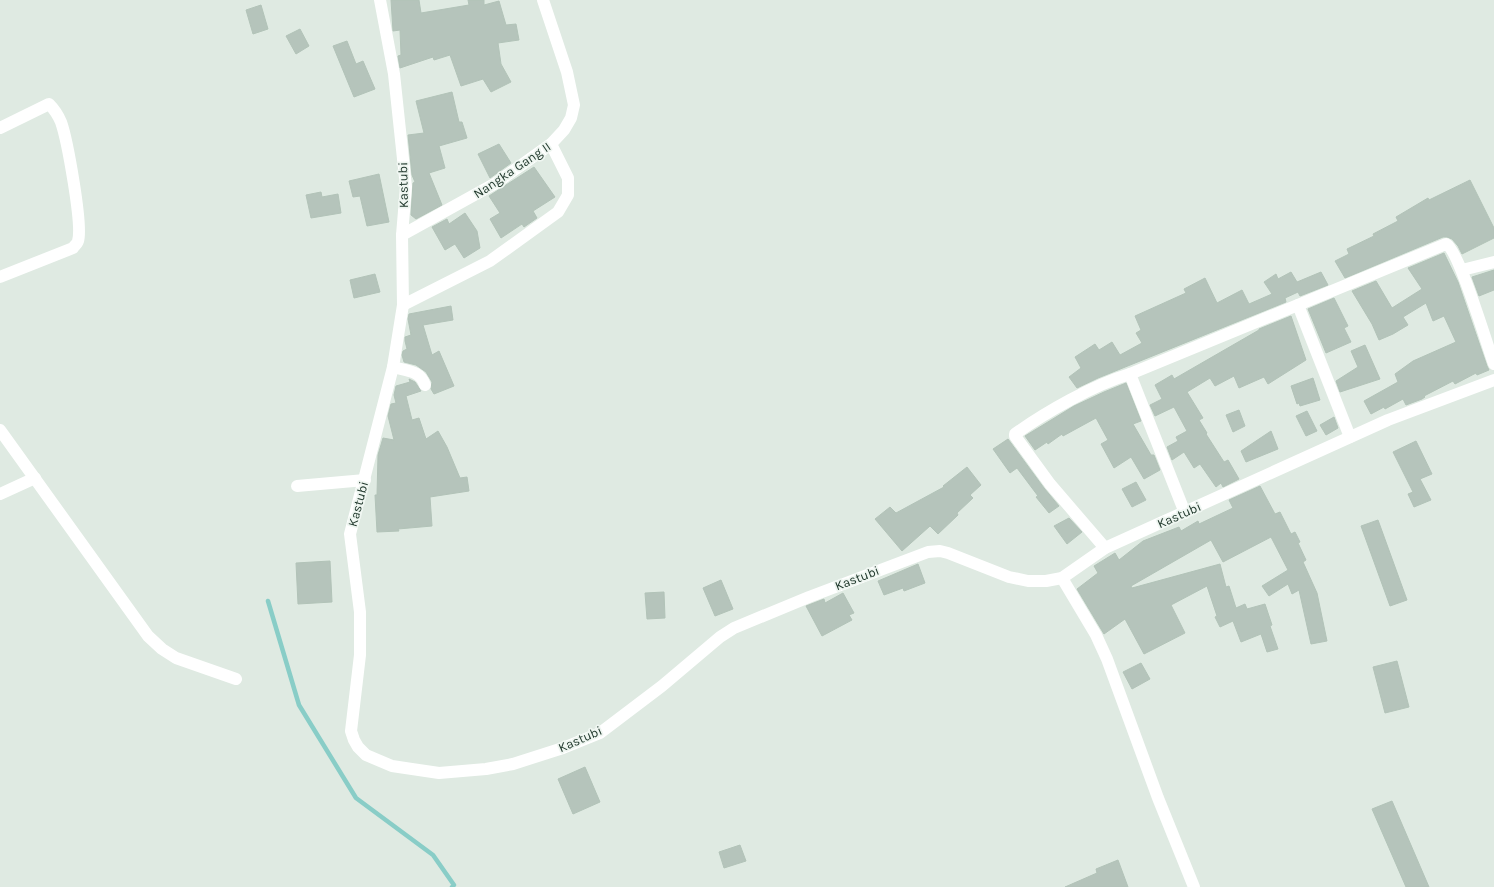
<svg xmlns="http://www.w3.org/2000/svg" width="1494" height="887" font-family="Karla,sans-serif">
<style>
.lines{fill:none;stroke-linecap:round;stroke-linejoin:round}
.stream{stroke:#89cdc7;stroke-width:4.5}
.building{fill:#b5c4bb;stroke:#b2c3b8}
.minor{stroke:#fff;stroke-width:12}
.labels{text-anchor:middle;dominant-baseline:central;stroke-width:3.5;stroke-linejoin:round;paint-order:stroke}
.street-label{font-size:13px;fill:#21392d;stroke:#eff6f1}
</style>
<rect width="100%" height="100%" fill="#dfeae2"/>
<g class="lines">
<polyline class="stream" points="268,601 299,705 356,798 433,855 454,885 452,887"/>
</g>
<g class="building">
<polygon points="391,0 419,0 421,13 469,5 468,0 484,0 484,5 499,1 506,25 516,24 519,40 498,43 501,64 511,82 491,92 483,79 461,86 450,55 434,60 433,57 400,68 398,56 401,55 400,30 393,31"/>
<polygon points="261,5 268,29 253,34 246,10"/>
<polygon points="300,29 309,46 296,54 286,36"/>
<polygon points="347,41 356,64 363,61 375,89 354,97 333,46"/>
<polygon points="452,92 459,122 462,122 467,138 439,146 445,168 429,173 442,205 416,219 411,215 413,183 415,182 412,175 408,135 424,133 416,101"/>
<polygon points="499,144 511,163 490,178 478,154"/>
<polygon points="534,167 555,197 533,211 537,218 524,227 522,224 501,238 490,219 500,213 489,196"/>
<polygon points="379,174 389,222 367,226 360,196 353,197 349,181"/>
<polygon points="1470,180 1494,228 1494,238 1462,254 1458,246 1452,239 1447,237 1443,237 1345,278 1335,261 1349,254 1347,249 1374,236 1373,234 1398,221 1396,217 1428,198 1429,200"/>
<polygon points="321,192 322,197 338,194 341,213 311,218 306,195"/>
<polygon points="465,213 477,231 480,248 464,258 455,244 445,250 432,227 447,219 449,224"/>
<polygon points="1444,253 1458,282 1487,366 1489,370 1477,375 1476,373 1455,384 1453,381 1424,396 1425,397 1422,399 1406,405 1403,399 1385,409 1384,407 1371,414 1364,401 1398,382 1395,374 1413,361 1456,342 1444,316 1433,321 1426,303 1403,317 1408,325 1393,334 1379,340 1372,324 1352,291 1376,281 1392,308 1422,289 1408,268"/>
<polygon points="1494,270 1494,290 1479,296 1472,277"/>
<polygon points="1291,272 1297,282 1321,272 1328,285 1300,296 1298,292 1285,298 1286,302 1098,378 1077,388 1069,377 1081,368 1075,357 1095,344 1099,350 1112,342 1120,355 1142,343 1136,333 1141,330 1135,316 1186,293 1184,289 1205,278 1217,303 1242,290 1249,304 1272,294 1264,282 1276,274 1278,279"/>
<polygon points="375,274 380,292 354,298 350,280"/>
<polygon points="1334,298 1348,326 1344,328 1351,342 1326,353 1308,309"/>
<polygon points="451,306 453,320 423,325 432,355 439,351 454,386 434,394 431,389 432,382 426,372 416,365 404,362 402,355 403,351 407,349 405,341 405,337 411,335 408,319 409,314"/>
<polygon points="1291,316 1306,360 1268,384 1264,377 1239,388 1234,376 1215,386 1210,378 1187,392 1203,418 1199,420 1207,433 1206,434 1224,462 1228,460 1239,479 1223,487 1221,483 1216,487 1200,464 1194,468 1184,452 1172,460 1167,447 1178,441 1176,437 1187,431 1174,407 1155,416 1150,405 1162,399 1155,385 1172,375 1174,379 1259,330 1259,329"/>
<polygon points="1365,345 1380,379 1340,392 1336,381 1358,367 1351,351"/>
<polygon points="1313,378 1320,400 1300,406 1299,403 1297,404 1291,386"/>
<polygon points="409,379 415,382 421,391 406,396 412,420 419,418 426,439 438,431 447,447 460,478 467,477 469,491 430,497 432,526 398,529 399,531 377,532 375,495 377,495 378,455 383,438 394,440 388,416 391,404 396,403 394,395 396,386 410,382"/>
<polygon points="1126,383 1141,421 1133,424 1151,455 1154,455 1160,470 1144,479 1131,457 1114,468 1101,444 1108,440 1096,418 1063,436 1062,434 1048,444 1047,442 1035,450 1025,436 1074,406 1104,392"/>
<polygon points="1239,410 1245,426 1233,432 1226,415"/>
<polygon points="1307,411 1317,431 1306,436 1296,416"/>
<polygon points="1334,417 1338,428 1326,435 1320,425"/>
<polygon points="1271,431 1278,449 1246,462 1241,451"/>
<polygon points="1008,439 1044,488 1059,506 1049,513 1036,497 1038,496 1017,468 1010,473 993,449"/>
<polygon points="1416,441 1432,474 1420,479 1431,500 1414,507 1408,494 1413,492 1393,452"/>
<polygon points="967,467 981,485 970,495 973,498 957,513 958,515 938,534 930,526 902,551 875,519 890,507 896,513 944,487 943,486"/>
<polygon points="1136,482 1146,500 1132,507 1122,489"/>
<polygon points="1260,486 1275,514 1280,512 1291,534 1295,532 1300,542 1298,543 1306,560 1303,562 1317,593 1327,641 1311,644 1299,590 1292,594 1288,584 1269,596 1262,586 1288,570 1271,537 1223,562 1211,540 1131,586 1132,588 1220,564 1226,587 1229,586 1236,608 1245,604 1247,609 1265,604 1272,625 1270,626 1278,649 1267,652 1261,634 1241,642 1233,621 1220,627 1215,617 1217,616 1207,586 1171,605 1185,633 1144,654 1125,619 1104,634 1077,589 1098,573 1094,566 1115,553 1119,560 1143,541 1179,527 1181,531 1198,521 1199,524 1233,508 1229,500"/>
<polygon points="1069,518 1082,532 1067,544 1054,526"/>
<polygon points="1378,520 1407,600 1390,606 1361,526"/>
<polygon points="330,561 332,602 298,604 296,563"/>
<polygon points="918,564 925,583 904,591 903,588 884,595 878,581"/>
<polygon points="721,580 733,609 715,616 703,588"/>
<polygon points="664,592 665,618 647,619 645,593"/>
<polygon points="843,593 854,613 849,615 852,620 822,636 806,606 824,599 825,603"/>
<polygon points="1397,661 1409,707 1385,713 1373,667"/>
<polygon points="1141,663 1150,679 1132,689 1123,672"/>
<polygon points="585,767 600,802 573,814 558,779"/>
<polygon points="1392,801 1429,887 1406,887 1372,809"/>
<polygon points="740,845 746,861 724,868 719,852"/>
<polygon points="1118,860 1128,887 1065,887 1097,873 1096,869"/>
</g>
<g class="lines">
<g class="minor">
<polyline points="380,0 394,74 406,187 402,235 403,305 393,367 350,534 360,612 360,655 351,731 354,740 358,747 366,755 392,766 439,773 486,769 513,764 563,748 600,733 662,686 720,637 734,628 809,597 928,552 940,551 948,553 1009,577 1028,581 1046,581 1062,578 1105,548 1388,420 1494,380"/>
<path d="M0,128L49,104C54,109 58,115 61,122C67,139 83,225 78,241C78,243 74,246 73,248L0,277"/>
<polyline points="402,235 496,183 551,144 564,130 571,118 574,105 567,72 543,0"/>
<polyline points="1462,270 1494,262"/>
<polyline points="403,305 490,261 558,212 568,195 568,178 551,144"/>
<polyline points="1298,305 1350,437"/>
<path d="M393,367C407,371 420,370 425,385"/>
<polyline points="1130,374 1185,513"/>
<polyline points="0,430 148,636 162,649 176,658 236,679"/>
<polyline points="297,486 365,480"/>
<polyline points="0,494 35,478"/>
<path d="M1105,548L1050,484L1015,436V434C1046,412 1093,385 1130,374L1446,244C1459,250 1487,345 1494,364"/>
<polyline points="1062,578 1096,635 1107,659 1158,798 1194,887"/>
</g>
</g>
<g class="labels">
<g class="street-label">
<text transform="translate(512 170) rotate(-34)">Nangka Gang II</text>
<text transform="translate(403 185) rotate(-91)">Kastubi</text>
<text transform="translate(358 504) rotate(-75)">Kastubi</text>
<text transform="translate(1179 515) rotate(-24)">Kastubi</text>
<text transform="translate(857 578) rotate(-21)">Kastubi</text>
<text transform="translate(580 739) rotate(-24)">Kastubi</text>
</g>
</g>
</svg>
